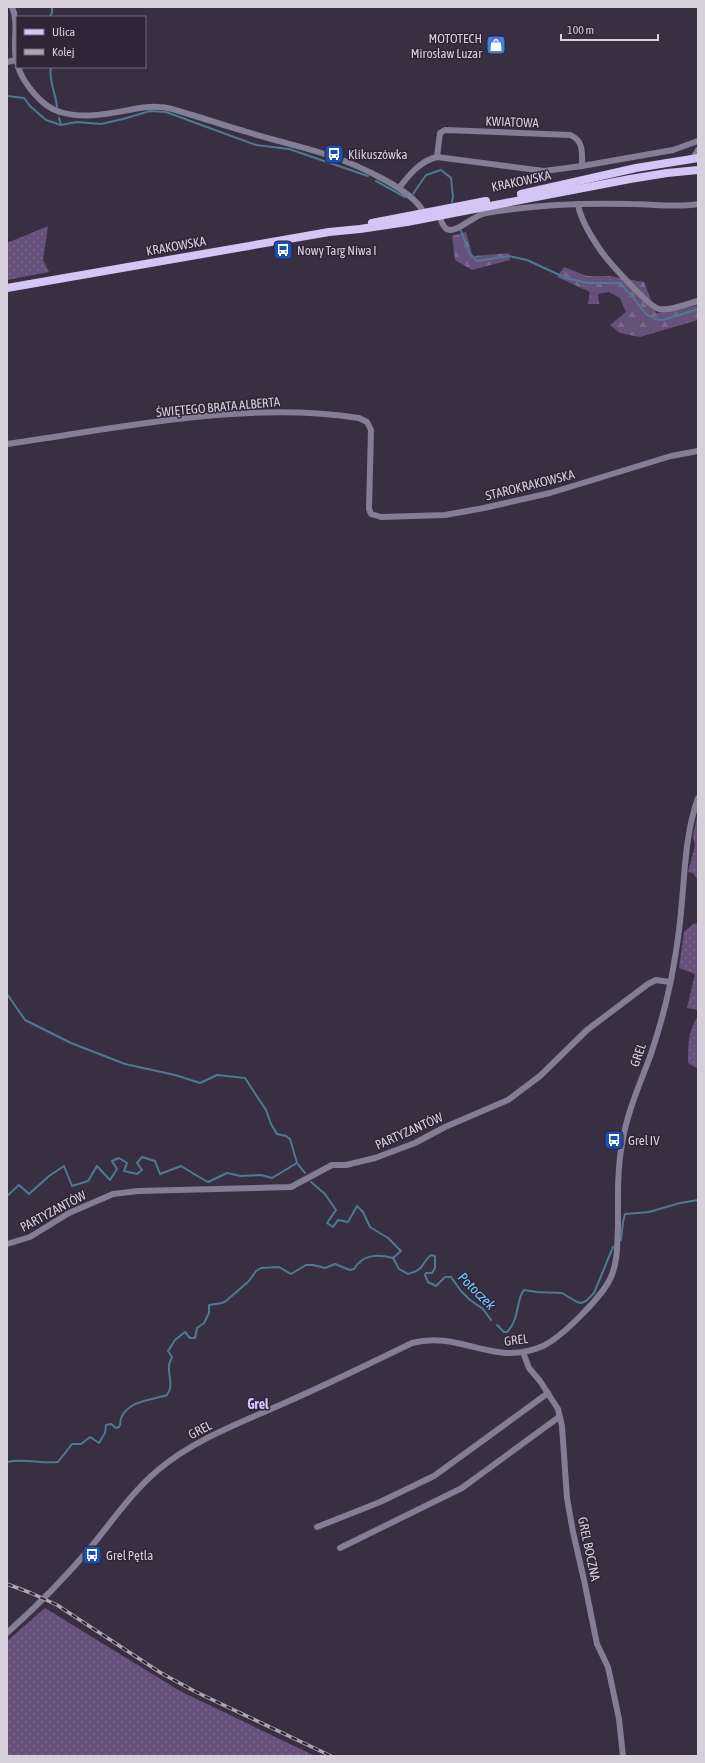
<svg xmlns="http://www.w3.org/2000/svg" width="705" height="1763" font-family="'Asap Condensed',sans-serif">
<style>
.grass{fill:url(#grass-dots)}
.forest{fill:url(#forest-firs)}
.lines{fill:none;stroke-linecap:round;stroke-linejoin:round}
.stream{stroke:#4f7992;stroke-width:2}
.minor{stroke:#837d95;stroke-width:6}
.major{stroke:#d3c6f6;stroke-width:8}
.rail-casing{stroke:#aca5b3;stroke-width:3.5}
.rail{stroke:#2f2538;stroke-width:2;stroke-dasharray:6;stroke-linecap:butt}
.labels{text-anchor:middle;dominant-baseline:central;stroke-width:3;stroke-linejoin:round;paint-order:stroke}
.poi-label{font-size:13px;fill:#d6d0dc;stroke:#2f2538;text-anchor:start}
.street-label{font-size:13px;fill:#d6d0dc;stroke:#2f2538}
.water-label{font-size:14px;font-style:italic;fill:#73cafc;stroke:#2f2538}
.neighbourhood-label{font-size:14px;font-weight:bold;fill:#d0c4fd;stroke:#2f2538}
</style>
<defs>
<pattern id="grass-dots" width="8" height="8" patternUnits="userSpaceOnUse"><rect width="8" height="8" fill="#66517a"/><path d="M2 2h.1M6 6h.1" fill="none" stroke="#7b698c" stroke-width="1.8" stroke-linecap="round"/></pattern>
<pattern id="forest-firs" width="22" height="20" patternUnits="userSpaceOnUse"><rect width="22" height="20" fill="#66517a"/><path d="M5 1l3.5 6h-7zM16 11l3.5 6h-7z" fill="#7b698c"/></pattern>
</defs>
<rect width="100%" height="100%" fill="#392f43"/>
<g class="grass">
<polygon points="48,226 43,260 49,272 7,280 7,243"/>
<polygon points="698,811 698,881 693,873 688,872 695,846 693,836"/>
<polygon points="698,923 698,1010 687,1008 695,974 679,968 684,932 693,924"/>
<path d="M698,1015V1069L688,1063C688,1043 688,1033 698,1015Z"/>
<polygon points="45,1608 180,1691 315,1756 7,1756 7,1641"/>
</g>
<g class="forest">
<polygon points="466,232 472,254 474,256 509,253 510,260 472,270 455,260 452,236"/>
<polygon points="564,267 587,276 609,276 644,282 656,313 678,310 698,305 698,320 640,337 620,333 610,325 626,312 620,298 609,292 598,294 599,304 588,304 590,292 557,277"/>
</g>
<g class="lines">
<g class="stream">
<polyline points="50,17 52,13 52,7"/>
<path d="M51,67C48,80 56,93 57,107"/>
<polyline points="7,96 24,98 30,106 46,120 61,125 77,122 101,124 123,119 150,111 166,112 256,145 289,149 368,176"/>
<polyline points="59,118 61,125"/>
<polyline points="376,181 405,197"/>
<polyline points="413,194 426,175 441,170 451,178 453,197 452,202"/>
<path d="M461,231C466,241 466,254 477,261L509,256L527,260L566,278L588,283H619L630,294L646,314L655,319L663,320L698,309"/>
<polyline points="7,994 25,1020 71,1043 125,1064 175,1075 200,1083 217,1075 245,1078 266,1110 271,1124 277,1134 286,1136 290,1139 297,1163 305,1173"/>
<polyline points="311,1182 325,1194 336,1210 327,1223 333,1227 338,1220 348,1222 357,1206 363,1212 370,1227 388,1238 401,1251 393,1258"/>
<polyline points="7,1196 19,1185 29,1194 49,1176 64,1166 72,1186 88,1181 97,1166 110,1180 117,1169 112,1161 119,1158 127,1163 124,1171 137,1174 142,1170 137,1163 142,1157 155,1161 160,1174 181,1166 199,1177 208,1182 227,1173 241,1176 261,1175 272,1178 297,1163"/>
<polyline points="621,1240 623,1222 625,1214 649,1212 680,1203 698,1200"/>
<path d="M393,1258L399,1269L408,1274C426,1269 420,1264 431,1255L435,1256V1268L432,1273H426L425,1275L428,1282L436,1286L445,1277H451L461,1291L470,1300L483,1309L491,1320"/>
<path d="M497,1325L504,1332H507C520,1319 516,1299 524,1290L537,1292L562,1293L577,1302L581,1303L586,1301L594,1293L613,1247"/>
<path d="M7,1462C24,1458 41,1464 58,1462L72,1444H81L90,1437L99,1443L105,1433L106,1425L111,1424L116,1428L119,1427C122,1423 119,1420 122,1416C131,1400 152,1400 167,1395C174,1386 168,1376 169,1366C169,1363 171,1360 172,1357L168,1351L175,1340L185,1332L190,1338H195L197,1328L204,1323L209,1313V1305L222,1303L226,1301L249,1281L256,1271L261,1268L279,1267L291,1274L306,1265H313L325,1268L335,1264L350,1270L354,1269C363,1254 377,1254 393,1258"/>
</g>
<g class="minor">
<path d="M12,7C20,25 11,45 17,63"/>
<polyline points="7,62 16,60"/>
<path d="M18,67C24,84 42,107 60,112C83,119 107,114 129,110C139,108 149,106 159,107C170,107 181,112 192,115C209,120 226,126 244,131C272,140 301,146 328,155C352,163 420,191 425,217"/>
<path d="M437,157L440,133L445,130L570,135C584,140 582,154 582,166"/>
<polyline points="693,158 698,150"/>
<path d="M399,188C409,175 420,161 437,157L544,171L582,166L673,150L698,141"/>
<path d="M578,204C580,219 592,238 601,251C608,261 649,307 659,309C672,311 686,304 698,301"/>
<path d="M439,212C445,246 462,223 480,215C490,211 503,211 513,209C552,204 592,203 631,204C654,204 676,208 698,204"/>
<path d="M7,444C120,428 246,400 359,418L367,422L371,430L369,509L371,514L381,517L445,515L484,508L550,493L671,456L698,451"/>
<polyline points="7,1244 30,1237 69,1213 113,1194 138,1191 291,1187 332,1165 346,1165 375,1158 415,1143 445,1127 508,1100 540,1076 587,1030 648,984 656,980 670,982"/>
<polyline points="523,1352 529,1368 540,1381 558,1409 562,1426 567,1498 573,1532 584,1580 597,1644 608,1667 619,1719 623,1756"/>
<polyline points="317,1527 380,1502 434,1476 548,1393"/>
<polyline points="340,1548 462,1488 559,1417"/>
<path d="M7,1633C37,1606 65,1578 91,1547C113,1520 132,1492 158,1470C196,1438 245,1421 289,1401C330,1383 371,1363 412,1343C461,1330 493,1368 543,1346C562,1337 603,1296 611,1277C618,1261 617,1244 618,1227C618,1199 617,1171 622,1144C627,1112 640,1084 651,1054C659,1030 666,1005 671,980C674,964 677,947 679,930C685,886 683,840 698,798"/>
</g>
<g class="major">
<polyline points="521,194 636,168 698,158"/>
<polyline points="372,223 486,201"/>
<polyline points="7,288 329,232 360,229 407,222 630,179 667,173 698,170"/>
</g>
<defs>
<polyline id="rail" points="7,1584 31,1593 57,1605 161,1673 196,1692 331,1756"/>
</defs>
<use href="#rail" class="rail-casing"/>
<use href="#rail" class="rail"/>
</g>
<defs>
<symbol id="shop-square" viewBox="-11 -11 22 22"><rect x="-9" y="-9" width="18" height="18" rx="4" fill="#3f7fe0" stroke="#2f2538"/><path d="M-5-2.5h2.3a2.7 3.5 0 0 1 5.4 0H5L5.5 6h-11ZM-1.5-2.5h3a1.5 2.3 0 0 0-3 0Z" fill="#fff"/></symbol>
<symbol id="bus-square" viewBox="-11 -11 22 22"><rect x="-9" y="-9" width="18" height="18" rx="4" fill="#1a4fb4" stroke="#2f2538"/><path d="M-5-6H5V4H4V6H2V4H-2V6H-4V4H-5ZM-3.5-4V0h7V-4ZM-3.5 1.2v1.5H-2V1.2ZM2 1.2v1.5H3.5V1.2Z" fill="#fff"/></symbol>
</defs>
<g fill-rule="evenodd">
<use href="#shop-square" x="485" y="34" width="22" height="22"/>
<use href="#bus-square" x="323" y="143" width="22" height="22"/>
<use href="#bus-square" x="272" y="239" width="22" height="22"/>
<use href="#bus-square" x="603" y="1129" width="22" height="22"/>
<use href="#bus-square" x="81" y="1544" width="22" height="22"/>
</g>
<g class="labels">
<g class="poi-label">
<text x="482" y="38" text-anchor="end">MOTOTECH<tspan x="482" dy="15">Mirosław Luzar</tspan></text>
<text x="348" y="154">Klikuszówka</text>
<text x="297" y="250">Nowy Targ Niwa I</text>
<text x="628" y="1140">Grel IV</text>
<text x="106" y="1555">Grel Pętla</text>
</g>
<g class="street-label">
<text transform="translate(512 122) rotate(2)">KWIATOWA</text>
<text transform="translate(521 181) rotate(-12)">KRAKOWSKA</text>
<text transform="translate(176 246) rotate(-10)">KRAKOWSKA</text>
<text transform="translate(218 407) rotate(-5)">ŚWIĘTEGO BRATA ALBERTA</text>
<text transform="translate(530 485) rotate(-14)">STAROKRAKOWSKA</text>
<text transform="translate(638 1055) rotate(-71)">GREL</text>
<text transform="translate(409 1131) rotate(-24)">PARTYZANTÓW</text>
<text transform="translate(53 1211) rotate(-28)">PARTYZANTÓW</text>
<text transform="translate(516 1340) rotate(-7)">GREL</text>
<text transform="translate(200 1430) rotate(-27)">GREL</text>
<text transform="translate(589 1549) rotate(78)">GREL BOCZNA</text>
</g>
<g class="water-label">
<text transform="translate(477 1291) rotate(45)">Potoczek</text>
</g>
<g class="neighbourhood-label">
<text x="258" y="1404">Grel</text>
</g>
</g>
<rect width="705" height="1763" fill="none" stroke="#d6d0dc" stroke-width="16"/>
<rect x="16" y="16" width="130" height="52" fill="#2f2538" stroke="#72697a"/>
<rect x="24" y="29" width="20" height="6" fill="#d3c6f6" stroke="#72697a"/>
<text x="52" y="36" font-size="12" fill="#d6d0dc">Ulica</text>
<rect x="24" y="49" width="20" height="6" fill="#aca5b3" stroke="#72697a"/>
<text x="52" y="56" font-size="12" fill="#d6d0dc">Kolej</text>
<path d="M561 34v6h97v-6" fill="none" stroke="#d6d0dc" stroke-width="2"/>
<text x="567" y="34" font-size="12" fill="#d6d0dc" stroke="#2f2538" stroke-width="3" paint-order="stroke">100 m</text>
</svg>
